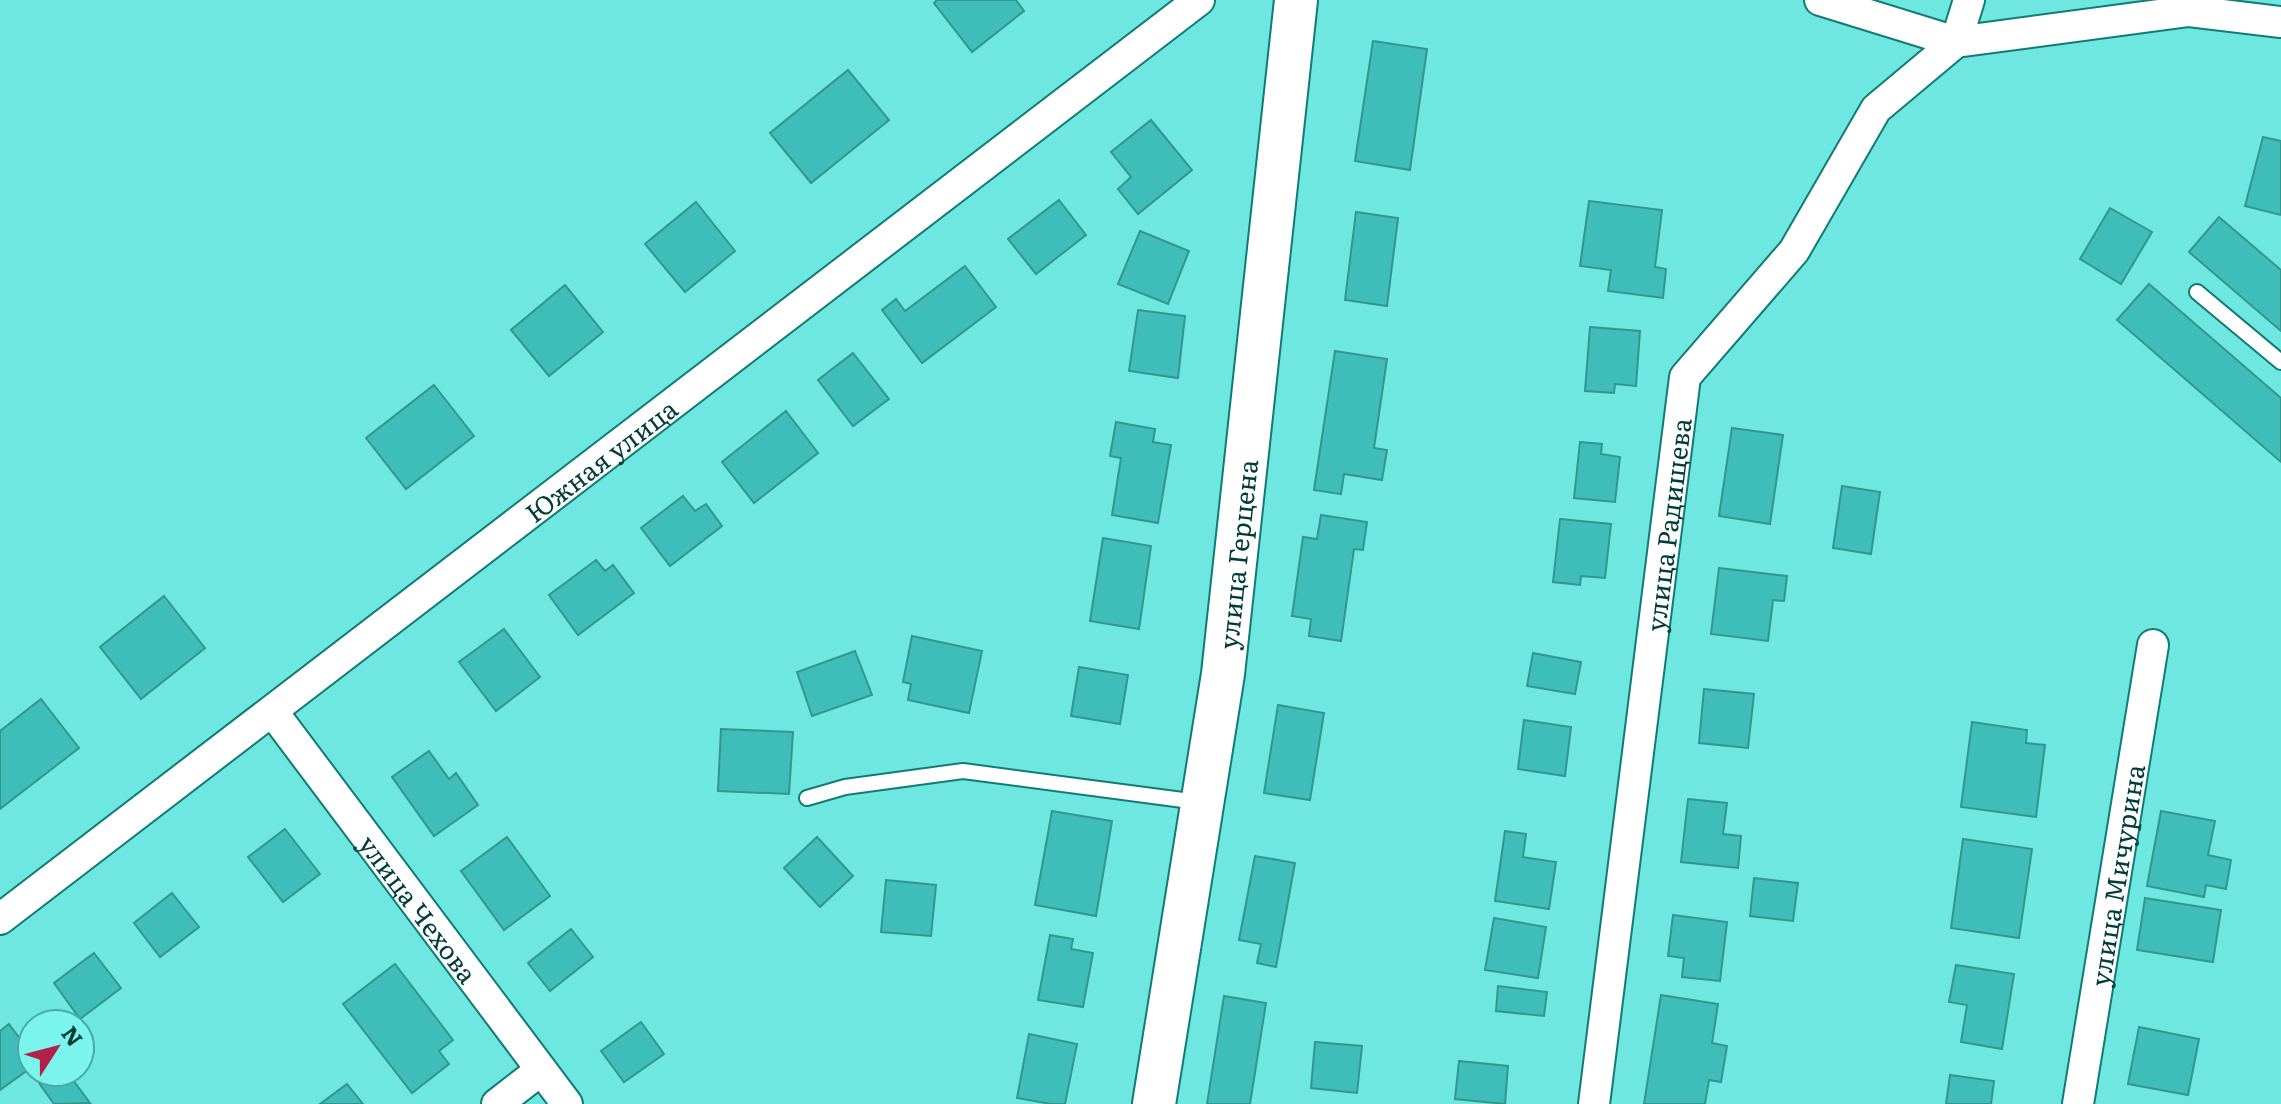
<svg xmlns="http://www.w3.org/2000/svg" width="2281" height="1104" font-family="Literata,serif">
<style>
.building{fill:#3fbeb9;stroke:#35948f;stroke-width:2}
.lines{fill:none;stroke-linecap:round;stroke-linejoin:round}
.lane-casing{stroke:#107b77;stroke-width:18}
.street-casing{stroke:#107b77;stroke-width:34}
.secondary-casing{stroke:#107b77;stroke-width:46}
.lane{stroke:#fff;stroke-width:14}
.street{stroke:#fff;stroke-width:30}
.secondary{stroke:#fff;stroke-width:42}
.labels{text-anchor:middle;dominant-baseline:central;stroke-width:7;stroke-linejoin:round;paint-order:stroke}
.street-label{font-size:26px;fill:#013c3a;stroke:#7bf4ee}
</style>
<rect width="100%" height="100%" fill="#6de7e0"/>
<g class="building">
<polygon points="937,0 1016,0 1024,11 972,52 934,3"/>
<polygon points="1373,41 1427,49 1410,170 1355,161"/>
<polygon points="848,70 889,120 811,183 770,133"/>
<polygon points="1151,120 1192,170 1138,214 1118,189 1131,177 1111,152"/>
<polygon points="2263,137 2281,141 2281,215 2245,206"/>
<polygon points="1059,200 1086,235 1036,274 1008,239"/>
<polygon points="1589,201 1662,210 1655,267 1666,269 1663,298 1608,291 1611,270 1580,266"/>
<polygon points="696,202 735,251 685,292 645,244"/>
<polygon points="2110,208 2152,232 2121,284 2080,259"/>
<polygon points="1356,212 1398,218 1387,306 1345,300"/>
<polygon points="2219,217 2281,270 2281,331 2189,252"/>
<polygon points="1140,231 1189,251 1168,304 1118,284"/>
<polygon points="965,266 996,307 922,363 882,310 896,299 905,311"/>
<polygon points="2149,284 2281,398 2281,462 2117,320"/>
<polygon points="565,285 603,332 549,376 511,330"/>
<polygon points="1138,310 1185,316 1178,378 1129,371"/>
<polygon points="1590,327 1640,331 1636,386 1615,384 1614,393 1585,391"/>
<polygon points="1335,351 1387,359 1374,448 1387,450 1382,480 1344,474 1341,494 1314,490"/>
<polygon points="853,353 889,399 853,426 818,380"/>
<polygon points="434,385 474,436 406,489 366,438"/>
<polygon points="786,411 818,453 754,503 722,462"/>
<polygon points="1116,422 1155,429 1153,442 1171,445 1158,523 1112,515 1121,458 1110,456"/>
<polygon points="1732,428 1783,435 1770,524 1719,516"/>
<polygon points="1580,442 1602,444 1601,454 1620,457 1615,502 1574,498"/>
<polygon points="1842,486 1880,492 1871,554 1833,548"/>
<polygon points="683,496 695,511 706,504 722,526 670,566 641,528"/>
<polygon points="1321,515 1367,522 1363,550 1354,549 1341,641 1309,636 1311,619 1292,616 1303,537 1317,539"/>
<polygon points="1560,519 1611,524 1605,578 1581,576 1580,585 1553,582"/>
<polygon points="1103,538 1151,546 1139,629 1090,621"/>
<polygon points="596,560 605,571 613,565 634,593 578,635 549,595"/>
<polygon points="1719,568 1787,576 1784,601 1773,600 1768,641 1711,634"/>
<polygon points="164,596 205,648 141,699 100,647"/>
<polygon points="504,629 540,677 496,711 459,662"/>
<polygon points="912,636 982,651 969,713 908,700 911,684 903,682"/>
<polygon points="855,651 872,695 812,716 797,672"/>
<polygon points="1533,653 1581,662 1575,694 1527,686"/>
<polygon points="1079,667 1128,675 1120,724 1071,716"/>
<polygon points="1704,689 1754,694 1748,748 1699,743"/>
<polygon points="41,699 79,748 0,809 0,731"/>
<polygon points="1278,705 1324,713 1310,800 1264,793"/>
<polygon points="1524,720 1571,727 1565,776 1518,769"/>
<polygon points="1972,722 2027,730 2026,743 2045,745 2036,817 1961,807"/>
<polygon points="721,729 793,732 789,794 718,791"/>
<polygon points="429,751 449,779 456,773 478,805 434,836 392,777"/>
<polygon points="1688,799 1727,803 1723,834 1741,836 1738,868 1681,862"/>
<polygon points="1052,811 1112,821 1096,916 1035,905"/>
<polygon points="2161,811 2215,821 2208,855 2231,860 2226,889 2206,885 2204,897 2147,886"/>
<polygon points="285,829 320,874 283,902 248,857"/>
<polygon points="1505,831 1526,834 1523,857 1556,862 1549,909 1495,901"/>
<polygon points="507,837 550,896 504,930 461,871"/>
<polygon points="817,837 853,876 820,907 784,868"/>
<polygon points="1963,839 2032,849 2019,938 1951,928"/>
<polygon points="1255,856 1295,863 1276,967 1257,963 1261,944 1239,940"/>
<polygon points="1754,878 1798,883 1793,921 1750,916"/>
<polygon points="886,880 936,885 931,936 881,932"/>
<polygon points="172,893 199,927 160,957 134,923"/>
<polygon points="2145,898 2221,910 2213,962 2137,950"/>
<polygon points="1673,915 1727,922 1720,981 1682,977 1684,958 1668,956"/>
<polygon points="1494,918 1546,927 1538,978 1485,970"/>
<polygon points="571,929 593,957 550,991 528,963"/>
<polygon points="1050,935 1073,939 1071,949 1093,953 1083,1007 1038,1000"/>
<polygon points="94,953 121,988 80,1019 54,983"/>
<polygon points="395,964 453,1040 439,1051 449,1064 412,1093 343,1004"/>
<polygon points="1956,965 2014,974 2002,1049 1961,1042 1967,1005 1949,1002"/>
<polygon points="1498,986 1547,992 1544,1016 1496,1011"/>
<polygon points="1661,995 1718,1004 1712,1043 1727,1046 1721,1082 1709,1080 1705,1104 1644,1104"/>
<polygon points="1224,996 1266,1003 1250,1104 1207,1104"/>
<polygon points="641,1022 664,1054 624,1082 601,1051"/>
<polygon points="9,1024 32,1055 32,1067 0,1090 0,1031"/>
<polygon points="2139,1027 2199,1039 2188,1095 2128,1084"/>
<polygon points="1029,1034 1077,1044 1065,1104 1051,1104 1017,1098"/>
<polygon points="1315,1042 1362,1046 1357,1093 1311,1088"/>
<polygon points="1459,1061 1508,1066 1505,1104 1455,1099"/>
<polygon points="53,1072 67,1072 90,1103 54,1104 39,1083"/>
<polygon points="1950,1075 1994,1081 1991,1104 1946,1104"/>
<polygon points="347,1084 363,1104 320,1104"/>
</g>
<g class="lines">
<defs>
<g id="lane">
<polyline points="2197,292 2281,362"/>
<polyline points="807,798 845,787 963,771 1198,802"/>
</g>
<g id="street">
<polyline points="1820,0 1956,42 2189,11 2281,22"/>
<path id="s1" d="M272,711L567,1104"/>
<path id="s2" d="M0,919L1199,0"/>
<polyline points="497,1104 541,1070"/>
<path id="s3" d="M1594,1104L1685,377L1794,251L1876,109L1956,42L1969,0"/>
<path id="s4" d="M2078,1104L2153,645"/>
</g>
<g id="secondary">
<path id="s5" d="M1154,1104L1223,674L1296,0"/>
</g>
</defs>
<use href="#lane" class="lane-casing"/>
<use href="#street" class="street-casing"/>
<use href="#secondary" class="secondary-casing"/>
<use href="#lane" class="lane"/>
<use href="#street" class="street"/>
<use href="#secondary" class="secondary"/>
</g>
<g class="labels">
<g class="street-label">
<text stroke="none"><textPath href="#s2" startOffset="756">Южная улица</textPath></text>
<text stroke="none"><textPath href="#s3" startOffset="584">улица Радищева</textPath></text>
<text stroke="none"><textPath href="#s5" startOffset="556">улица Герцена</textPath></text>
<text stroke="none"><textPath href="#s4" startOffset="232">улица Мичурина</textPath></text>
<text stroke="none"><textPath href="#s1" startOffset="246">улица Чехова</textPath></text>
</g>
</g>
<g transform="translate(56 1048) rotate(54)"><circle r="38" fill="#7bf4ee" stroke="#4aaaa6" stroke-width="2"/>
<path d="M0-6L14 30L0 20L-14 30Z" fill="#b3214b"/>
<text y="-12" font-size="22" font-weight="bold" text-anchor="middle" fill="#013c3a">N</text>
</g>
</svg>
